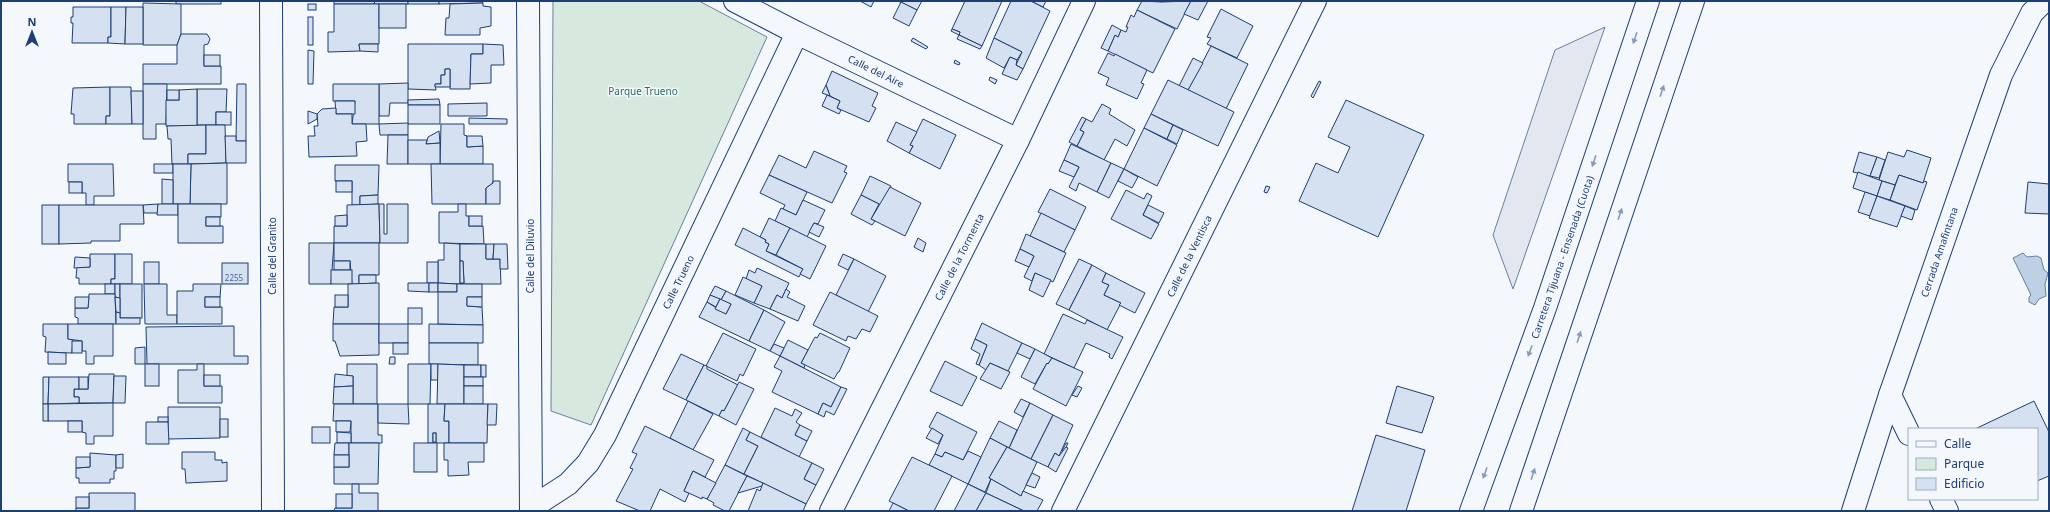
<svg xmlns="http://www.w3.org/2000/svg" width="2050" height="512" font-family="'Noto Sans',sans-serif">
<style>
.green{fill:#d7e8df;stroke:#687fa3}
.parking{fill:#e3e8f0;stroke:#687fa3}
.water{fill:#bed0e5;stroke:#687fa3}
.building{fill:#d5e0f0;stroke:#1d3f73;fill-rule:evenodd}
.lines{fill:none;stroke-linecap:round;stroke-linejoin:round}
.street-casing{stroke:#1d3f73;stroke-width:24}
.highway-casing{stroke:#1d3f73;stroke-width:24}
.street{stroke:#f4f7fb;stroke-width:22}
.highway{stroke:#f4f7fb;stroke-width:22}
.oneway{fill:#889bb7}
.labels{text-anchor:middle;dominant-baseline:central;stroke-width:3;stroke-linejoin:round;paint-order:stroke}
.number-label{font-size:8px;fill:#4b6792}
.street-label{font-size:10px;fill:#1d3f73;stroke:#f4f7fb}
.park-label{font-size:10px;fill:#2c6c60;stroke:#f4f7fb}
</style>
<rect width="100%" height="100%" fill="#f4f7fb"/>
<polygon class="green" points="553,1 699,1 767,37 591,425 551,411"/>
<polygon class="parking" points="1605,27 1513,289 1493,235 1555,50"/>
<polygon class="water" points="2023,253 2027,257 2037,256 2041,258 2044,270 2048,273 2045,284 2046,296 2039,299 2035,305 2029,302 2029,297 2031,295 2013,258"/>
<g class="building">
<rect x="176" y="1" width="45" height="3"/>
<polygon points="334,1 375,1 374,4 334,4"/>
<polygon points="375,1 408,1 408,4 374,4"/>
<rect x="408" y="1" width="31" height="3"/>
<polygon points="439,1 482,1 483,3 439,4"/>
<polygon points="860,1 874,1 871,7"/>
<polygon points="898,1 922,1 917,10"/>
<polygon points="965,1 1002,1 982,46 959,35 960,32 952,29"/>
<polygon points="1011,1 1031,1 1050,11 1023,69 1016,65 1022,52 994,38"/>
<polygon points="1031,1 1046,1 1043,7"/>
<polygon points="1142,1 1161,2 1191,1 1177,29 1137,10"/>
<polygon points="1191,1 1208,1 1198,20 1184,14"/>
<polygon points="901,2 917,10 909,26 893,18"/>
<polygon points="143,3 181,4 181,34 177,45 143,45"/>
<polygon points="483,3 483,6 491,7 491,26 480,28 480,35 445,35 446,18 449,18 450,4"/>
<rect x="308" y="4" width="8" height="6"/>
<polygon points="334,4 379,4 379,44 359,44 360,51 328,52 328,32 334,32"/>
<rect x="379" y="4" width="27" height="24"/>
<polygon points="73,7 111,7 111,37 108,37 108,43 72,43 73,23 71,23 71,17 73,17"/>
<polygon points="111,7 126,7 125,44 108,43 108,37 111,37"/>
<polygon points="126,7 143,7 143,44 125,44"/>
<polygon points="1221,9 1253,26 1237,58 1207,44 1211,38 1207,37"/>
<polygon points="1137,10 1175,29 1153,73 1108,51 1115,35 1118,37 1121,30 1126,32 1128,27 1126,27 1131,15 1134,17"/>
<rect x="308" y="17" width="5" height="28"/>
<polygon points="1112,25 1121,30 1118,37 1115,35 1108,51 1101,48"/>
<polygon points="952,29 960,32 959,35 951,31"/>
<polygon points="181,34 207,34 210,39 208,44 204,45 204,66 221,66 221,84 143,84 143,64 177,64 177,45"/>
<polygon points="959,35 982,46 980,49 957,39"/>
<polygon points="913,38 928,47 926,49 911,41"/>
<polygon points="994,38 1022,52 1017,60 1010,57 1004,68 986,58"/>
<polygon points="359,44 378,44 378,52 360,51"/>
<polygon points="408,44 483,44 483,54 471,54 470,89 450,89 450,69 445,69 445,75 441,75 441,84 435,84 436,90 408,89"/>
<polygon points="483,44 503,45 504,65 491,65 491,83 470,84 471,54 483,54"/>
<polygon points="1211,46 1248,64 1226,109 1188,90"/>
<polygon points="308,50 314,51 313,84 308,84"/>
<polygon points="1108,53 1114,56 1115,54 1147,70 1141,83 1144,84 1137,99 1106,85 1109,78 1098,73"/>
<rect x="204" y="55" width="16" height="11"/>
<polygon points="1010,57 1017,60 1016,65 1023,69 1017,80 1002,74"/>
<polygon points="1193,58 1203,63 1188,90 1179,86"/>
<polygon points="955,60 960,63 959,65 954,63"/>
<polygon points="445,69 450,69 450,87 435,87 435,84 441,84 441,75 445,75"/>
<polygon points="832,71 878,93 872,106 876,108 869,122 837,108 840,101 830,96 826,85"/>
<polygon points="990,77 997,80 995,84 989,80"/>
<polygon points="1168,80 1234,112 1218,146 1151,114"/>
<polygon points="1319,81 1321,82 1313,98 1311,96"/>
<polygon points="408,83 408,103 390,103 389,116 379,116 379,84"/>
<polygon points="143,84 167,84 166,124 156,124 156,139 143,139"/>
<polygon points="237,84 246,84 246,141 236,141"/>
<polygon points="333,84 379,84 379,124 352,124 355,101 333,101"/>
<polygon points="826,85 830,96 822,93"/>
<polygon points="110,87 110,116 106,116 106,124 74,124 74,114 71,114 73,88"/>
<polygon points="110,87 131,87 132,124 106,124 106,116 110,116"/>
<polygon points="197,89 227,89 226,112 216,112 216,125 197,125"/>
<polygon points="197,89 197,126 166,126 166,100 179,100 179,90"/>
<rect x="167" y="90" width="12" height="10"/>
<polygon points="131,91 143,91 143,124 132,124"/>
<polygon points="827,95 840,101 837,108 841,110 839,114 822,106"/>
<polygon points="439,99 440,105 408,105 408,100"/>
<polygon points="1346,100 1424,135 1378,237 1299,201 1316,163 1338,173 1350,147 1328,137"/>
<polygon points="335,101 355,101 355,114 336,114"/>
<polygon points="487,103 487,116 448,116 448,104"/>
<polygon points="1102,104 1111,109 1109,114 1135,130 1127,146 1115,139 1104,160 1077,146 1084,132 1080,130 1086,119 1092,122"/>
<rect x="408" y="105" width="32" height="19"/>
<polygon points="336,108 336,114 352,114 352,124 366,124 367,141 356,142 357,156 309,157 308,136 315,136 314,126 318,126 317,114 322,109"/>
<polygon points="308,111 317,114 317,119 308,124"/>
<rect x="216" y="112" width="15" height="13"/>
<polygon points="1151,114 1173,125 1167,139 1144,128"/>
<polygon points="1082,117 1086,119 1080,130 1084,132 1077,146 1069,142"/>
<polygon points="469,118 507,119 507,124 469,124"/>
<polygon points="923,119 956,135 940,169 909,153 913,146 910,145"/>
<polygon points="896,122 917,132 910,145 913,146 909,153 887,141"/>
<polygon points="408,123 408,135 380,135 379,124"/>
<polygon points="441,124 464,124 464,135 467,136 467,147 483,146 483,164 440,164"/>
<polygon points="206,125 206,154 188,154 188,164 172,164 171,139 168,139 167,126"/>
<polygon points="206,125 225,125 226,163 188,164 188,154 206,154"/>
<polygon points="1173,125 1183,130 1177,144 1167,139"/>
<polygon points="1144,128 1177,145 1157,186 1124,169"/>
<polygon points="439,131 440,143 426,144 428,137"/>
<polygon points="388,135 408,135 408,164 387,164"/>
<polygon points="225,136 236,136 236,141 246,141 246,163 226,163"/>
<polygon points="467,136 482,136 483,146 467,147"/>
<polygon points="408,140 427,140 426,144 440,143 440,164 408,164"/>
<polygon points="1071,144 1111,163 1097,192 1079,183 1076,191 1069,187 1079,167 1064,160"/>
<polygon points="1907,150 1931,158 1923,183 1899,175 1895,185 1879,180 1888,152 1904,157"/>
<polygon points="814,151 847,166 844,172 847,173 832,203 769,175 779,155 806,168"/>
<polygon points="1859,152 1877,157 1870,176 1853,172"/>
<polygon points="1877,157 1885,160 1879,178 1870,176"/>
<polygon points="1064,160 1079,167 1074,177 1059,171"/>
<polygon points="227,163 227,204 190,204 191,164"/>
<polygon points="1111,163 1124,169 1109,198 1097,192"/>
<polygon points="68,164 113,164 114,196 94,196 94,205 86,205 86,193 82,193 82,182 68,182"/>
<rect x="154" y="164" width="19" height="9"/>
<polygon points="173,164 191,164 190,204 173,204"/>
<polygon points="431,164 493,164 493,183 486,188 486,204 432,204"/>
<polygon points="335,165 379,165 378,195 360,196 360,205 352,205 352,181 335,181"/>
<polygon points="1124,169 1138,177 1132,188 1118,181"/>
<polygon points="1858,172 1882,181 1877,196 1853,188"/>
<polygon points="769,175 807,192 796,215 783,209 785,205 760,193"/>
<polygon points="1899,175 1923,183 1924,181 1927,182 1917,210 1890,200"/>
<polygon points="870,176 891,186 881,205 861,195"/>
<polygon points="162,179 173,180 173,204 162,204"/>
<rect x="336" y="181" width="16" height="11"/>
<polygon points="493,181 500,181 500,204 486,204 486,188 493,183"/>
<polygon points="1882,181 1895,185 1890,200 1877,196"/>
<rect x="69" y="182" width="13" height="11"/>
<polygon points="2028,182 2049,184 2049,214 2025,213"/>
<polygon points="1266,186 1270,187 1267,193 1264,192"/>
<polygon points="890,187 921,203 905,236 871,219"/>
<polygon points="1050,189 1086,207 1075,230 1038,212"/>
<polygon points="1126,190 1144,199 1147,193 1152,196 1143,215 1159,224 1151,239 1111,219"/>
<polygon points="1865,192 1877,196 1870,216 1858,212"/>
<polygon points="378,195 378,204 360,205 360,196"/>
<polygon points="861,195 879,204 871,219 875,221 872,225 851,214"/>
<polygon points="1877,196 1905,206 1897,227 1869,218"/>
<polygon points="803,200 825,210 818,224 814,223 807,237 775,221 781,208 796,215"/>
<polygon points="158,204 158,213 144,213 143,205"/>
<polygon points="158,204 178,204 178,215 157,215"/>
<polygon points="178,204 221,204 221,217 206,217 206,226 223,226 223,243 178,243"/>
<polygon points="379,204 380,243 334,243 334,226 347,226 347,205"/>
<polygon points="379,204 384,204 384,234 387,234 387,204 408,204 408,243 380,243"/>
<polygon points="458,204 466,204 466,216 469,216 469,226 483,226 484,244 439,243 439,212 458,212"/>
<rect x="42" y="205" width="17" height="39"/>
<polygon points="59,205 143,205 144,224 120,224 120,241 91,241 91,243 59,244"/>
<polygon points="1148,205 1164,213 1159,223 1143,215"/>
<polygon points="1905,206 1915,210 1912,220 1901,216"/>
<polygon points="1041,213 1075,230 1064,252 1030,236"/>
<polygon points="347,215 347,226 335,226 335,216"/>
<rect x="469" y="216" width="13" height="10"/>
<rect x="206" y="217" width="14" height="9"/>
<polygon points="769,218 790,228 776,255 766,251 769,244 765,242 766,240 760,237"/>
<polygon points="814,223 824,227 819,237 809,232"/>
<polygon points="743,228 766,240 765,242 769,244 766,251 803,269 799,277 735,245"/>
<polygon points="790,228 826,246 810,279 800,274 803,269 776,255"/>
<polygon points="1026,234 1066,253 1053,282 1035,273 1032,281 1024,277 1034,256 1020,249"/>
<polygon points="918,238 926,243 923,252 914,247"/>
<polygon points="309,243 334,243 331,284 309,284"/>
<polygon points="334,243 379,243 379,275 359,275 359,284 352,284 350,261 334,261"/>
<polygon points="444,243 460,244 460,284 438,283 438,260 444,260"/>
<polygon points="460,244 486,244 486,259 500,259 501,284 460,284 464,283 463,261 460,261"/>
<polygon points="486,244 494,244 493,259 486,259"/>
<polygon points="494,244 507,244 508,269 500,269 500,259 493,259"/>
<polygon points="1020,249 1034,256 1029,267 1015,261"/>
<polygon points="90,254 115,254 115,279 111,279 111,284 79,284 79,278 76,278 77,267 90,267"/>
<polygon points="115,254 132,254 132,284 111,284 111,279 115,279"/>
<polygon points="843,254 854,259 848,270 838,265"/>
<polygon points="75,257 90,258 90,267 74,268"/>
<polygon points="854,259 886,276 868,312 836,295"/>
<polygon points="1079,259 1092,265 1069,310 1056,304"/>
<rect x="334" y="261" width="16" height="9"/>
<polygon points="460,261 463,261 464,283 460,283"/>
<rect x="144" y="262" width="15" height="22"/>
<rect x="427" y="262" width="11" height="21"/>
<rect x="222" y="263" width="26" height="21"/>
<polygon points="1092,265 1106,273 1102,282 1109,285 1104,295 1121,303 1107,330 1069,310"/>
<polygon points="757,268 789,283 782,298 777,295 770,309 754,303 762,286 746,279 749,270 755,273"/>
<rect x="331" y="270" width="21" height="14"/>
<polygon points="1035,273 1051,280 1043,297 1029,290"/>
<polygon points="1106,273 1145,293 1135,313 1119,305 1121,303 1104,295 1109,285 1102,282"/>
<polygon points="359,275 376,275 376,283 359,284"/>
<polygon points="743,277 762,286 754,303 735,295"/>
<polygon points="379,283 379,324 333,324 334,307 348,307 348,284"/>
<polygon points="408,283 429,283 429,292 408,291"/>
<rect x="429" y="283" width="9" height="9"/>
<polygon points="438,283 457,284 457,292 438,292"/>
<rect x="105" y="284" width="10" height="10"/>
<polygon points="115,284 120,284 120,298 115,297"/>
<rect x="120" y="284" width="22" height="34"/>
<polygon points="144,284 167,284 167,315 177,315 177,324 145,324"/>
<polygon points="193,284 221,284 220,297 205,297 205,307 222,307 222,324 177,324 177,291 193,291"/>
<polygon points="457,284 482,284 482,297 467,297 467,306 482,307 483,325 438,324 438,292 457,292"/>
<polygon points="715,286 726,291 721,300 710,295"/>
<polygon points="786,289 790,292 787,297 805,306 798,321 770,309 777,295 782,298"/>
<polygon points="726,291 764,310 749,341 699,317 707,302 726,314 731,304 721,300"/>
<polygon points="830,292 878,316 870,332 862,329 856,339 848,336 846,341 813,325"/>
<polygon points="89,294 115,294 116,324 78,324 78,318 75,317 75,308 88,308"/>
<rect x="335" y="295" width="13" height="12"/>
<polygon points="710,295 720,299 716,307 707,302"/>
<polygon points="75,297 89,297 88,308 75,308"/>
<polygon points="115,297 120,298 120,313 116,312"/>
<rect x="205" y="297" width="15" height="10"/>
<polygon points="467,297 482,297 482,307 467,306"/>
<polygon points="720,299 731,304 726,314 715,309"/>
<rect x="408" y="308" width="14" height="16"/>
<polygon points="764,310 785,322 770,351 749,341"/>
<polygon points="116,312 120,313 120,318 140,318 140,324 116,324"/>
<polygon points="1063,314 1085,324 1087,320 1123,337 1112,359 1109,357 1110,354 1086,343 1074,368 1044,354"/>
<polygon points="982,323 1022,343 1008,371 990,363 986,370 979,365 987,345 975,339"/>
<polygon points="43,324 68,324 68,339 73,339 72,353 45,352 46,337 43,336"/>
<polygon points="68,324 113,324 113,356 94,356 94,364 86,364 86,351 82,351 82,341 68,339"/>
<polygon points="333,324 379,324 379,355 340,356 335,341 333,341"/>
<rect x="379" y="324" width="29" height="19"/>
<polygon points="429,324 483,325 483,343 429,343"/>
<polygon points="234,326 234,356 248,356 248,364 147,364 146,327"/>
<polygon points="723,333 756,349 743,376 740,374 737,381 706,366"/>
<polygon points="820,333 850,348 839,372 838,372 834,379 801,363 815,337 817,338"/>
<polygon points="975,339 987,345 979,365 976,364 980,354 971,349"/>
<polygon points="788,340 808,350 801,363 805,365 804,368 780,356"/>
<rect x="72" y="341" width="10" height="12"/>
<rect x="393" y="343" width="15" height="11"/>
<polygon points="429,343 478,343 478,365 429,364"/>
<polygon points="1022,343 1035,349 1030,359 1017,353"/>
<polygon points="774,344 784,348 780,356 770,351"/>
<polygon points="145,347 145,364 135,364 135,348"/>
<polygon points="1035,349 1052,358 1048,364 1047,363 1035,384 1021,377"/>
<polygon points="48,352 66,353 66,364 48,364"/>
<polygon points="681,354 704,365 686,400 663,389"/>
<polygon points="780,356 841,387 831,407 823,403 818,414 772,392 782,371 774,367"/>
<polygon points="390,357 395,357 395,364 389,364"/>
<polygon points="1052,358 1083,372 1066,406 1033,389 1047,363 1048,364"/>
<polygon points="945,361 977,377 962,406 930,391"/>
<polygon points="990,363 1010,372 1001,389 980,379"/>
<rect x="145" y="364" width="14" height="22"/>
<polygon points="197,364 204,364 204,386 222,386 222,403 178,403 178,370 197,370"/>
<polygon points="347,364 377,364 377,404 353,404 353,376 347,376"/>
<polygon points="408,364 431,364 430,404 408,404"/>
<rect x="431" y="364" width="7" height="16"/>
<polygon points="438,364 464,365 464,404 437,404"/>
<rect x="464" y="365" width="17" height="12"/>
<rect x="481" y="365" width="5" height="12"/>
<polygon points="704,365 707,366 707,369 738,385 724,411 722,410 719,416 686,400"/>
<polygon points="89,374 114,374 113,403 79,403 79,397 74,397 74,389 88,389"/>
<polygon points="335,374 353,376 353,386 334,387"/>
<rect x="204" y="375" width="16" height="11"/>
<polygon points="114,376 126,376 125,403 113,403"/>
<polygon points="43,377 49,377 48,404 43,404"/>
<polygon points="49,377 79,377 79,389 74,389 74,397 79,397 79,403 48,404"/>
<rect x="79" y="377" width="9" height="12"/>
<rect x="464" y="377" width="19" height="9"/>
<polygon points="739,382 754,389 736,425 719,416 722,410 724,411"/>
<polygon points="353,386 353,404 333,404 334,387"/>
<rect x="464" y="386" width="19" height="18"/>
<polygon points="1078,386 1082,388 1077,397 1072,395"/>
<polygon points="1397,386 1434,397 1422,433 1386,423"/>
<polygon points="841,387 847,389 834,415 826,411 824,417 818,414 823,403 831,407"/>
<polygon points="1021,399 1030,403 1023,417 1014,412"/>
<polygon points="688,401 713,414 693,450 670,438"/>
<polygon points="2034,401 2049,432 2049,476 2037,481 2037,429 1975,429"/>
<polygon points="113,403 113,436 94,436 94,444 86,444 86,433 82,432 82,421 48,421 48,404"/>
<polygon points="1030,403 1053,415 1031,459 1009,448"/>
<rect x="43" y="404" width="5" height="17"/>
<polygon points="334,404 378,404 378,435 382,435 382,443 351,443 351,421 333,421"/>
<polygon points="378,404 408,404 409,424 378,423"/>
<path d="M428,404H445L444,421H449V443H428ZM433,433H436V442H433Z"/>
<polygon points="445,404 488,404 487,443 449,443 449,421 444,421"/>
<polygon points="488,404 497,404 496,425 487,425"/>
<polygon points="168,407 220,407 220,438 168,439"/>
<polygon points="775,408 792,416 795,409 802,413 796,422 800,425 795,435 807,441 799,457 761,437"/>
<polygon points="937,412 977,432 963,460 945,452 942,457 935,454 943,435 929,427"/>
<polygon points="1053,415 1073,425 1059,456 1055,453 1048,467 1031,459"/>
<rect x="158" y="417" width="10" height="5"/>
<rect x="220" y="419" width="8" height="18"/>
<rect x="68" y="421" width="14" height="11"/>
<polygon points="336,421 351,421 350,432 336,432"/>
<polygon points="999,421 1017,430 1009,448 990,438"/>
<polygon points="146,422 168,422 169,444 146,444"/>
<polygon points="800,425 812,431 807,441 795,435"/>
<polygon points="645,426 714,460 705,477 693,471 684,491 689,493 685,502 660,489 650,511 640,511 616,501 633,469 630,468 637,454 632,452"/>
<rect x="312" y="427" width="18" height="16"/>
<polygon points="743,428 750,432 746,440 758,446 744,474 725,465"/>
<polygon points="932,428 943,435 938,444 926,438"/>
<polygon points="337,432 351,433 351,443 337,443"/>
<polygon points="750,432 812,463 804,479 816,485 806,504 744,474 758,446 746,440"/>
<rect x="433" y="433" width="3" height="9"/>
<polygon points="1376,435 1425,450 1406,511 1352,511"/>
<polygon points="990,438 1007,447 989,478 991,479 985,492 968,484"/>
<polygon points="335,443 349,443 349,455 334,455"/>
<polygon points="349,443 379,443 378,484 334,484 334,467 349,467"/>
<rect x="414" y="443" width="23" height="29"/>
<polygon points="444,443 484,443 484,462 468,462 469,475 448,476 448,460 444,460"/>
<polygon points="1066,443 1068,443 1064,452 1062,451"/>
<polygon points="1007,447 1037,462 1021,496 989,478"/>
<polygon points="1066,447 1068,448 1056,472 1048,467 1055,453 1059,456"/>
<polygon points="968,451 981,457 968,484 929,465 935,454 942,457 945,452 963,460"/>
<polygon points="182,452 215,452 215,460 222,460 222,463 227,462 227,481 186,483 185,469 182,469"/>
<polygon points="90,453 116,455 116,471 114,471 114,479 110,479 110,483 79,483 79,478 76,478 76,468 90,467"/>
<polygon points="123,454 123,468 116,468 116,455"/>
<rect x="334" y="455" width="15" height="12"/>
<polygon points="76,457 90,457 90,467 76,468"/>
<polygon points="912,457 952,476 934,511 909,511 889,501"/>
<polygon points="812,463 824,469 816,485 804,479"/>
<polygon points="725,465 747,476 729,511 725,511 713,505 714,503 707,499"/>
<polygon points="693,471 716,483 707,499 702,497 702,499 684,491"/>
<polygon points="1032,473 1040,477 1035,488 1026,485"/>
<polygon points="747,476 763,483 762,486 738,493"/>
<polygon points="991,479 1021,496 1023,491 1043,500 1037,511 1024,511 986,493"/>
<polygon points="763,483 806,504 803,511 748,511 757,489 760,491"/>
<polygon points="352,484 359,484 359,493 378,493 378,511 334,511 335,508 352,508"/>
<polygon points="968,484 986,493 976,511 954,511"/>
<polygon points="89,493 135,493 135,511 76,511 76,508 89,508"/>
<polygon points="986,493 1024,511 976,511"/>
<rect x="336" y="494" width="16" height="14"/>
<rect x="76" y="497" width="13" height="11"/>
<polygon points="893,503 909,511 889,511"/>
</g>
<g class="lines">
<defs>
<g id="street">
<polyline points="271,1 273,511"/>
<polyline points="528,1 531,511"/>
<polyline points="735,1 797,33 1018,140"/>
<polyline points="1890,395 1909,434"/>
<polyline points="1941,499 1947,511"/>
<polyline points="531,508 568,484 588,463 605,435 797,33"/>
<polyline points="831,511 1018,140 1084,1"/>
<polyline points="1063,511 1315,1"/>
<polyline points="1853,511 1890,395 2001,75 2032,13 2044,1"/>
</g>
<g id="highway">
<polyline points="1471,511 1545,308 1648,1"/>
<polyline points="1521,511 1693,1"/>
</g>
</defs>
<use href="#street" class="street-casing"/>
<use href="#highway" class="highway-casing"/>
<use href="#street" class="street"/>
<use href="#highway" class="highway"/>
</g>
<defs><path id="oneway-solid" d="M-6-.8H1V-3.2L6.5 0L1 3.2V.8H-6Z"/></defs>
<g class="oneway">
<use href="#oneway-solid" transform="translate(1635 38) rotate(109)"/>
<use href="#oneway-solid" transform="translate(1662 91) rotate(-71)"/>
<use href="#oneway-solid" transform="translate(1594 161) rotate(108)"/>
<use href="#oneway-solid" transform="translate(1620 214) rotate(-71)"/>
<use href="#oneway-solid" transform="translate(1579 337) rotate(-72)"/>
<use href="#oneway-solid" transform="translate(1530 351) rotate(110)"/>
<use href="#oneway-solid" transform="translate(1485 473) rotate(110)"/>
<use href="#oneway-solid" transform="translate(1533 474) rotate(-72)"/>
</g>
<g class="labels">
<g class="number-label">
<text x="234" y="277">2255</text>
</g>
<g class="street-label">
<text transform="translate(876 71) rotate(26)">Calle del Aire</text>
<text transform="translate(1939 252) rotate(-71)">Cerrada Amafintana</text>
<text transform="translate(272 256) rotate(-90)">Calle del Granito</text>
<text transform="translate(530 256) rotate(-90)">Calle del Diluvio</text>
<text transform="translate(1189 256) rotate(-64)">Calle de la Ventisca</text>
<text transform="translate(959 257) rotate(-63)">Calle de la Tormenta</text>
<text transform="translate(1562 257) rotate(-71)">Carretera Tijuana - Ensenada (Cuota)</text>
<text transform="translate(678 282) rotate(-64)">Calle Trueno</text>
</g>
<g class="park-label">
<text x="643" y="91">Parque Trueno</text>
</g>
</g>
<rect width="2050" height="512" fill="none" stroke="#1d3f73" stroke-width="4"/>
<rect x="1908" y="428" width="130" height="72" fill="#f4f7fb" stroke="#9eadc5"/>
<rect x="1916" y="441" width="20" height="6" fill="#f4f7fb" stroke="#9eadc5"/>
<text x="1944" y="448" font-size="12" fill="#1d3f73">Calle</text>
<rect x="1916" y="458" width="20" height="12" fill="#d7e8df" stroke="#9eadc5"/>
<text x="1944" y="468" font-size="12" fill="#1d3f73">Parque</text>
<rect x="1916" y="478" width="20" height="12" fill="#d5e0f0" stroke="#9eadc5"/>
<text x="1944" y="488" font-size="12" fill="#1d3f73">Edificio</text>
<g transform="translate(32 32)" stroke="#f4f7fb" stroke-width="3" paint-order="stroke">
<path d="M0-3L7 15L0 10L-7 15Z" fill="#1d3f73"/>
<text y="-6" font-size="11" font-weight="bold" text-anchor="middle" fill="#1d3f73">N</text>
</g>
</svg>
